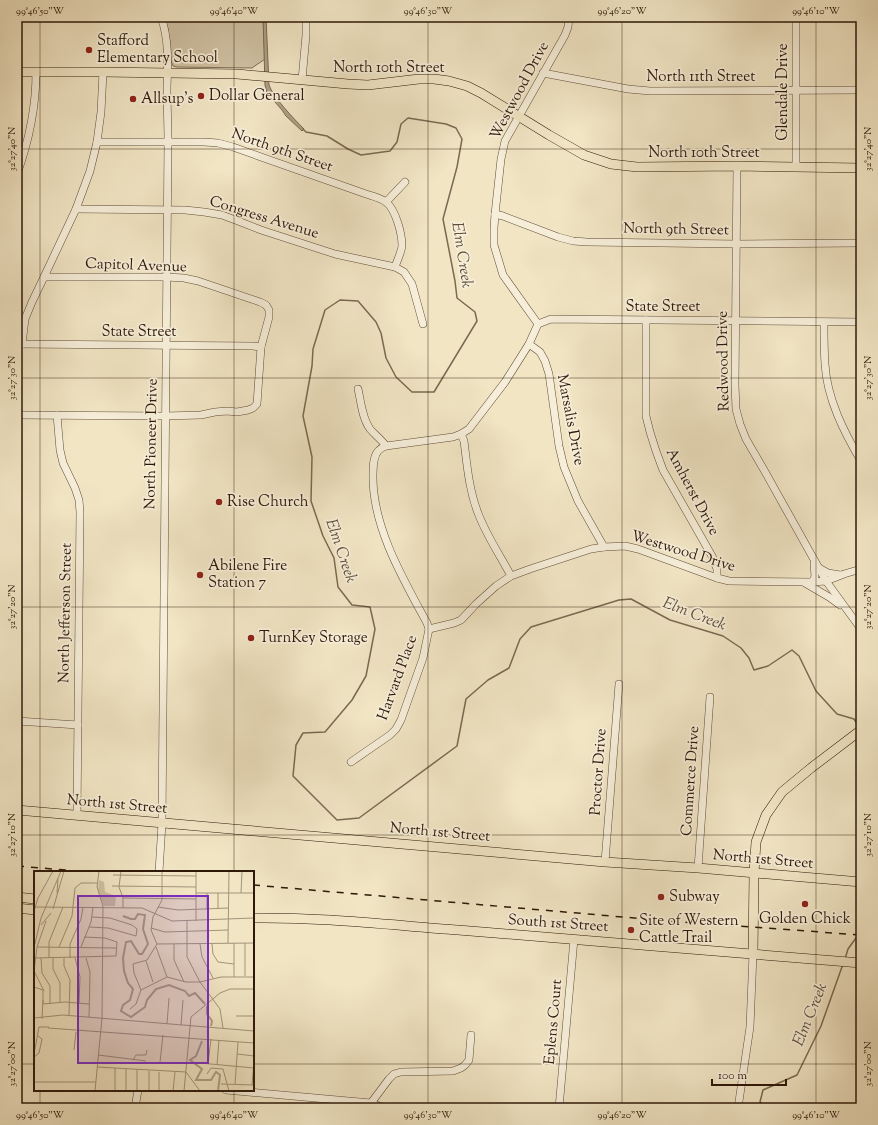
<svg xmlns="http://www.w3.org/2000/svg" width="878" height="1125" font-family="'Sorts Mill Goudy',serif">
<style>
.green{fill:#d0c2a4;stroke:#7f6d56}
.water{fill:#af9f84;stroke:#7b6952}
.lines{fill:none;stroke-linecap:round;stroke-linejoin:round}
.stream{stroke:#7b6952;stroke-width:1.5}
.minor-casing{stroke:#5f4b37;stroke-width:8}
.major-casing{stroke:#2e1808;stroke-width:10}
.minor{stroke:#f6eed9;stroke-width:7}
.major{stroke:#f1e5c4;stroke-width:9}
.rail{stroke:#2e1808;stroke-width:1.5;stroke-dasharray:7 7;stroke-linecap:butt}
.ticks{fill:none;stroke:#2e1808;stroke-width:1;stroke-opacity:0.45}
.poi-dot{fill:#8f2418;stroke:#f6eed9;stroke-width:1.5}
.labels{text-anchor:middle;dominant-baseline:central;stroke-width:3.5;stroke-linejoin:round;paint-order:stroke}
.poi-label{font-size:15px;fill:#2e1808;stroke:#f6eed9;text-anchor:start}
.street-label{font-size:15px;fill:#2e1808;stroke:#f6eed9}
.water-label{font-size:16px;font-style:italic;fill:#624e3a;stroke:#f6eed9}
.inset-river{fill:none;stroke:#af9f84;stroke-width:2}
.inset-road{fill:none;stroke:#a39379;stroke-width:1}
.view{fill:#7b2cbf;fill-opacity:0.15;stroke:#7b2cbf;stroke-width:2}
.inset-edge{fill:none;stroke:#2e1808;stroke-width:2}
.neatline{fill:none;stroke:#2e1808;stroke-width:1.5}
.ticks-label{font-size:10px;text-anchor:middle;fill:#2e1808}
</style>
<rect width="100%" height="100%" fill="#f1e5c4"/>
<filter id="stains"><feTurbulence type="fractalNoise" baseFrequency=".005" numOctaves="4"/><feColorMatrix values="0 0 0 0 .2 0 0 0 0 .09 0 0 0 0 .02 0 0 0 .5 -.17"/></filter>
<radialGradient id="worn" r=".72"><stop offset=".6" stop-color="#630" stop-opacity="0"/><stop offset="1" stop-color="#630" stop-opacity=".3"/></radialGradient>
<polygon class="green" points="164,17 263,17 265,59 252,68 177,67 173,66 171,61 168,29"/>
<path class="water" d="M263,17H266L269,85C273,97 294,119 304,129L302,131L286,116L282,110L267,93L265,85Z"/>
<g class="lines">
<g class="stream">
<polyline points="303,129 306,132 327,136 348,149 361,155 390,151 397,142 401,124 408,118 446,124 456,128 462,139 457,167 443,219 455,281 457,298 475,312 477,321 434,392 412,392 396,377 386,358 381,333 376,322 358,301 340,300 325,310 313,349 312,366 303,416 312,457 311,501 323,536 334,558 338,587 352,605 370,607 375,629 366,676 352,700 325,732 303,733 296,745 293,776 337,820 359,818 457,746 466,699 488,680 509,668 520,639 531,627 619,600 631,599 670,620 723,636 741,648 749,658 754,670 768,666 792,650 799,656 816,691 837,714 854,719 860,728"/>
<polyline points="845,959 848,949 861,931"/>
<polyline points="769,1108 760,1102 763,1090 797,1075 821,1026 843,964"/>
</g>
<defs>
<g id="minor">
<polyline points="796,17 796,167"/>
<polyline points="543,73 628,89 650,91 861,90"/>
<polyline points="302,80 306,35 306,17"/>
<path d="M97,142H204L218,143L233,147L366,194C372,196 381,198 386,202C396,210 402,234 402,246C401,253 397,261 395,267"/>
<polyline points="737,166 735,385 736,409 740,424 746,439 764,470 826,581 844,574 861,569"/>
<path d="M17,174C29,141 36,107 36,72"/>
<polyline points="386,202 405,182"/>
<polyline points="76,209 185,210 204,212 222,215 238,221 261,230 335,254 395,267 404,272 412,284 423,324"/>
<polyline points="495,214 503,216 558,237 573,241 587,242 737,244 861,243"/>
<polyline points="646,320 646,416 650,432 656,451 663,470 712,556 717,569 717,578"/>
<path d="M824,322C824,336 824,350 825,364C827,399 844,432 861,461"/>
<polyline points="538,324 551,319 861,322"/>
<polyline points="17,344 253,346 261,347"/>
<polyline points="22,344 25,319 32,302 44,277 76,209 90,171 97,142 101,112 103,72"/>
<polyline points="529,344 540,352 545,361 549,374 559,446 564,467 578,501 604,547"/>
<path d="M358,389C361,402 362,418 370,429C375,435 381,439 386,446"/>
<polyline points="17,415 165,416 201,415 215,412 227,411 237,412 248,410 253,408 257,404 261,347 269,317 269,310 266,305 260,302 198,281 184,278 166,277 44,277"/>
<polyline points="57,415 60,450 63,463 75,488 79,500 80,512 77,815"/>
<path d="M461,434L464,441C467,465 469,490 478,513C486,535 500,555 511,576"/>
<polyline points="819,568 828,573 840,575"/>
<polyline points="812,582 815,577 814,563"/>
<polyline points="805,583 829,597 840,605"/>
<polyline points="429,629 454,623 461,620 476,604 496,586 511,576 530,569 591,549 604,547 625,546 638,549 717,578 729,581 812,582 826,581 861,629"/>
<polyline points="17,721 78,725"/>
<path d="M351,762L390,735L396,729L401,720L423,658L429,629L427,623C403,579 372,526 373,475C373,467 373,457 378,451C380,449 383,447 386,446L453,437L461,434L469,429L505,382L529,344L538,324L503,275L494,245V228L495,214L501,159L505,141L565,35L568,27L569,17"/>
<polyline points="605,862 619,684"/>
<polyline points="698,868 710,697"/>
<path d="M159,872L162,823L168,142C168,124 167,105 167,87C168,64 169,39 161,17"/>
<polyline points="226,1090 371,1103 382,1107 388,1108"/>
<polyline points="371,1103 389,1079 394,1074 401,1072 453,1071 461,1068 465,1065 469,1060 471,1035"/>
<polyline points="135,1108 138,1090"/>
<polyline points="559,1108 574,939"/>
<polyline points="738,1108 750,1027 753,954"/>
</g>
<g id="major">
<polyline points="17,72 103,72 237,74 348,84 368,85 419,79 434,79 449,81 467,86 481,93 549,135 584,155 611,164 637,167 737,166 861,168"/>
<polyline points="17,810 605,862 698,868 861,882"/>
<polyline points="17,897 35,899"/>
<polyline points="17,908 35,910"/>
<path d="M253,918C321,917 390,925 458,930C592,940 727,953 861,963"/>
<polyline points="753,954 754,873 756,842 766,815 782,792 811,768 861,730"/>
</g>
</defs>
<use href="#minor" class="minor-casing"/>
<use href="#major" class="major-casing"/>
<use href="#minor" class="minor"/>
<use href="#major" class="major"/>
<g class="rail">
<polyline points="17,866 89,872"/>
<polyline points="253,885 669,921 861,935"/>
</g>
</g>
<path class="ticks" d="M40,17V872M234,17V872M428,17V1108M622,17V1108M816,17V1108M17,149H861M17,378H861M17,607H861M17,835H861M17,1064H35M253,1064H861M40,1090V1108M234,1090V1108"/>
<g class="poi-dot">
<circle cx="89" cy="50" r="4"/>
<circle cx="201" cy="96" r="4"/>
<circle cx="133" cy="99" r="4"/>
<circle cx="219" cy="502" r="4"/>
<circle cx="200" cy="575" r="4"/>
<circle cx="251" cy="638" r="4"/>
<circle cx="661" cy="897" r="4"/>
<circle cx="805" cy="904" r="4"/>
<circle cx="631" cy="930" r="4"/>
</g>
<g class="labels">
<g class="poi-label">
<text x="97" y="41">Stafford<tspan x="97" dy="17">Elementary School</tspan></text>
<text x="209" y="96">Dollar General</text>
<text x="141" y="99">Allsup's</text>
<text x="227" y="502">Rise Church</text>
<text x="208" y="566">Abilene Fire<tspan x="208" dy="17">Station 7</tspan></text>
<text x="259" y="638">TurnKey Storage</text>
<text x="669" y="897">Subway</text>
<text x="805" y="919" text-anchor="middle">Golden Chick</text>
<text x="639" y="921">Site of Western<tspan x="639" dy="17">Cattle Trail</tspan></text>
</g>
<g class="street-label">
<text x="389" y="68">North 10th Street</text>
<text x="701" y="77">North 11th Street</text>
<text transform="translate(520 91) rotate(-62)">Westwood Drive</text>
<text transform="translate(783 92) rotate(-90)">Glendale Drive</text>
<text transform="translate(282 151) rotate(19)">North 9th Street</text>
<text x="704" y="153">North 10th Street</text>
<text transform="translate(264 218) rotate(17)">Congress Avenue</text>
<text transform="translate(676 230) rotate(1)">North 9th Street</text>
<text transform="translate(136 266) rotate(2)">Capitol Avenue</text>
<text x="663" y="307">State Street</text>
<text x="139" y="332">State Street</text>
<text transform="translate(724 361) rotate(-91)">Redwood Drive</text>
<text transform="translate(570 420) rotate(79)">Marsalis Drive</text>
<text transform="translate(152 444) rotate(-89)">North Pioneer Drive</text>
<text transform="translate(692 492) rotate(62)">Amherst Drive</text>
<text transform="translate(683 552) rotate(17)">Westwood Drive</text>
<text transform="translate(66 613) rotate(-89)">North Jefferson Street</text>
<text transform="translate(398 678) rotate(-70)">Harvard Place</text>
<text transform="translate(599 772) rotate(-86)">Proctor Drive</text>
<text transform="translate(691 781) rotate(-86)">Commerce Drive</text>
<text transform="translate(117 805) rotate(5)">North 1st Street</text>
<text transform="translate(440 833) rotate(5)">North 1st Street</text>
<text transform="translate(763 860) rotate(5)">North 1st Street</text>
<text transform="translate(558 924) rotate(4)">South 1st Street</text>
<text transform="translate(554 1022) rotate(-85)">Eplens Court</text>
</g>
<g class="water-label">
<text transform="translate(461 255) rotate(81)">Elm Creek</text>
<text transform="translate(340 551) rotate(71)">Elm Creek</text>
<text transform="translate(694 615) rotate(21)">Elm Creek</text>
<text transform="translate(811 1015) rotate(-68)">Elm Creek</text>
</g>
</g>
<g transform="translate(34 871)">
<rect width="220" height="220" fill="#f1e5c4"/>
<path d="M65,9L70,11L71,21L82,25L81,35H70L64,20Z" fill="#d0c2a4"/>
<path class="inset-river" d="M89,45L97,48H101L104,43L111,44L109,58L114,73L108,83H105L97,70L92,71L89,87L90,100L94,112L99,118L96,129L89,134L87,140L97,146L111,136L113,129L122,118L135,114L151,120L155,125L161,122L171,133M173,135V143L178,150L177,155M168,170L162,185L156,189L168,198L162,209H177L182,201L186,204L184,220"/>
<path class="inset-road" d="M87,0L85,16L89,27V37M220,0V32M79,4L162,5M78,15L162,16M23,22L24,8M162,22H220M184,22V37M207,22L208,0M89,27L162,28M1,36L108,37L138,50L220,47M124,36L144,39L195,37M19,38L30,0M173,39V22M0,40L4,27L19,0M58,46L76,47L98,54L103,58L102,65M153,50V86L166,111L187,106H220M162,50V0M7,54L17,42M55,56L74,57L102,65M117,57L131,61L194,59M194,72L195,0M123,73L220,72M140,73V89L150,111M166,73L168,86L179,107M178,73L179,83L184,91L200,93M3,76L82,77M25,76L38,45L41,17L47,12H63M47,76L57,51L59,36M122,76L133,106M0,77L7,47L27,0M1,87L82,85L83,71L71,67L50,66M7,87L8,102L16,115V133M15,87V71L29,36M19,87V98L26,112V131M30,87V95L36,109L35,144M36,87V73L47,48L49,36M41,87L46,106L45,132M52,87L56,101L55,146M112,90L119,111M211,105V72M200,106V72M0,116L9,119V133M107,119L100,102L99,93L113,89L123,73L117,59L119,46L128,29V0M107,119L133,106L152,111H166L186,138L189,157M10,120L0,100L3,76L12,50M9,133L31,131L55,133M96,138L102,133L107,119M202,145H220M0,147L29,144L220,160M8,148L9,129M133,153L135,127M147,154L149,129M14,157L220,172M155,167L157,146L186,122L196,118H220M40,179L42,161M0,183L5,156H15M203,183L220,185M64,184L112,190M0,186L5,182L8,168L4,165M99,189L102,184H112L113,179M126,191L129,164M166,192L220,197M174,193L177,168M183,194L185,169M63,196L152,201M152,201L166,220M173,203L177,197L189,198L195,220M0,211H62M187,213L220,214M201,213L204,171M218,214L220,190M61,220L68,147L69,35L63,16L65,0M81,220V197M92,220V198M103,220V199M115,220V200M125,220V201M139,220L141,201M150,220L155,167"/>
<path class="view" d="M44,25H174V192H44Z"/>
<rect width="220" height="220" class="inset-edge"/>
</g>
<rect width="878" height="1125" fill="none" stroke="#f1e5c4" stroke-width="44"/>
<path d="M712 1079v6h74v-6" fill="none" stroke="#2e1808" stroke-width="2"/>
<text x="718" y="1079" font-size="12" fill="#2e1808" stroke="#f6eed9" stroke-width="3" paint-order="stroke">100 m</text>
<rect x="22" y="22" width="834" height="1081" class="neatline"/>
<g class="ticks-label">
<text x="40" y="14">99°46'50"W</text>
<text x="234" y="14">99°46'40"W</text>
<text x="428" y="14">99°46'30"W</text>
<text x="622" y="14">99°46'20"W</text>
<text x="816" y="14">99°46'10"W</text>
<text transform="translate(11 149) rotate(-90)" y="4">32°27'40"N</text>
<text transform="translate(867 149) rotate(-90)" y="4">32°27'40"N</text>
<text transform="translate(11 378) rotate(-90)" y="4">32°27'30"N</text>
<text transform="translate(867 378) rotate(-90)" y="4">32°27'30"N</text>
<text transform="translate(11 607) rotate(-90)" y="4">32°27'20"N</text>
<text transform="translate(867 607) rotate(-90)" y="4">32°27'20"N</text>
<text transform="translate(11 835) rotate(-90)" y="4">32°27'10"N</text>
<text transform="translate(867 835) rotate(-90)" y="4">32°27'10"N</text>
<text transform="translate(11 1064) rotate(-90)" y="4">32°27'00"N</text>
<text transform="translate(867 1064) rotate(-90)" y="4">32°27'00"N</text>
<text x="40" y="1118">99°46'50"W</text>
<text x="234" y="1118">99°46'40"W</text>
<text x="428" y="1118">99°46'30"W</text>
<text x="622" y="1118">99°46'20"W</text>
<text x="816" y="1118">99°46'10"W</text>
</g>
<rect width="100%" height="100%" filter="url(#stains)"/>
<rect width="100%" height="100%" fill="url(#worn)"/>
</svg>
